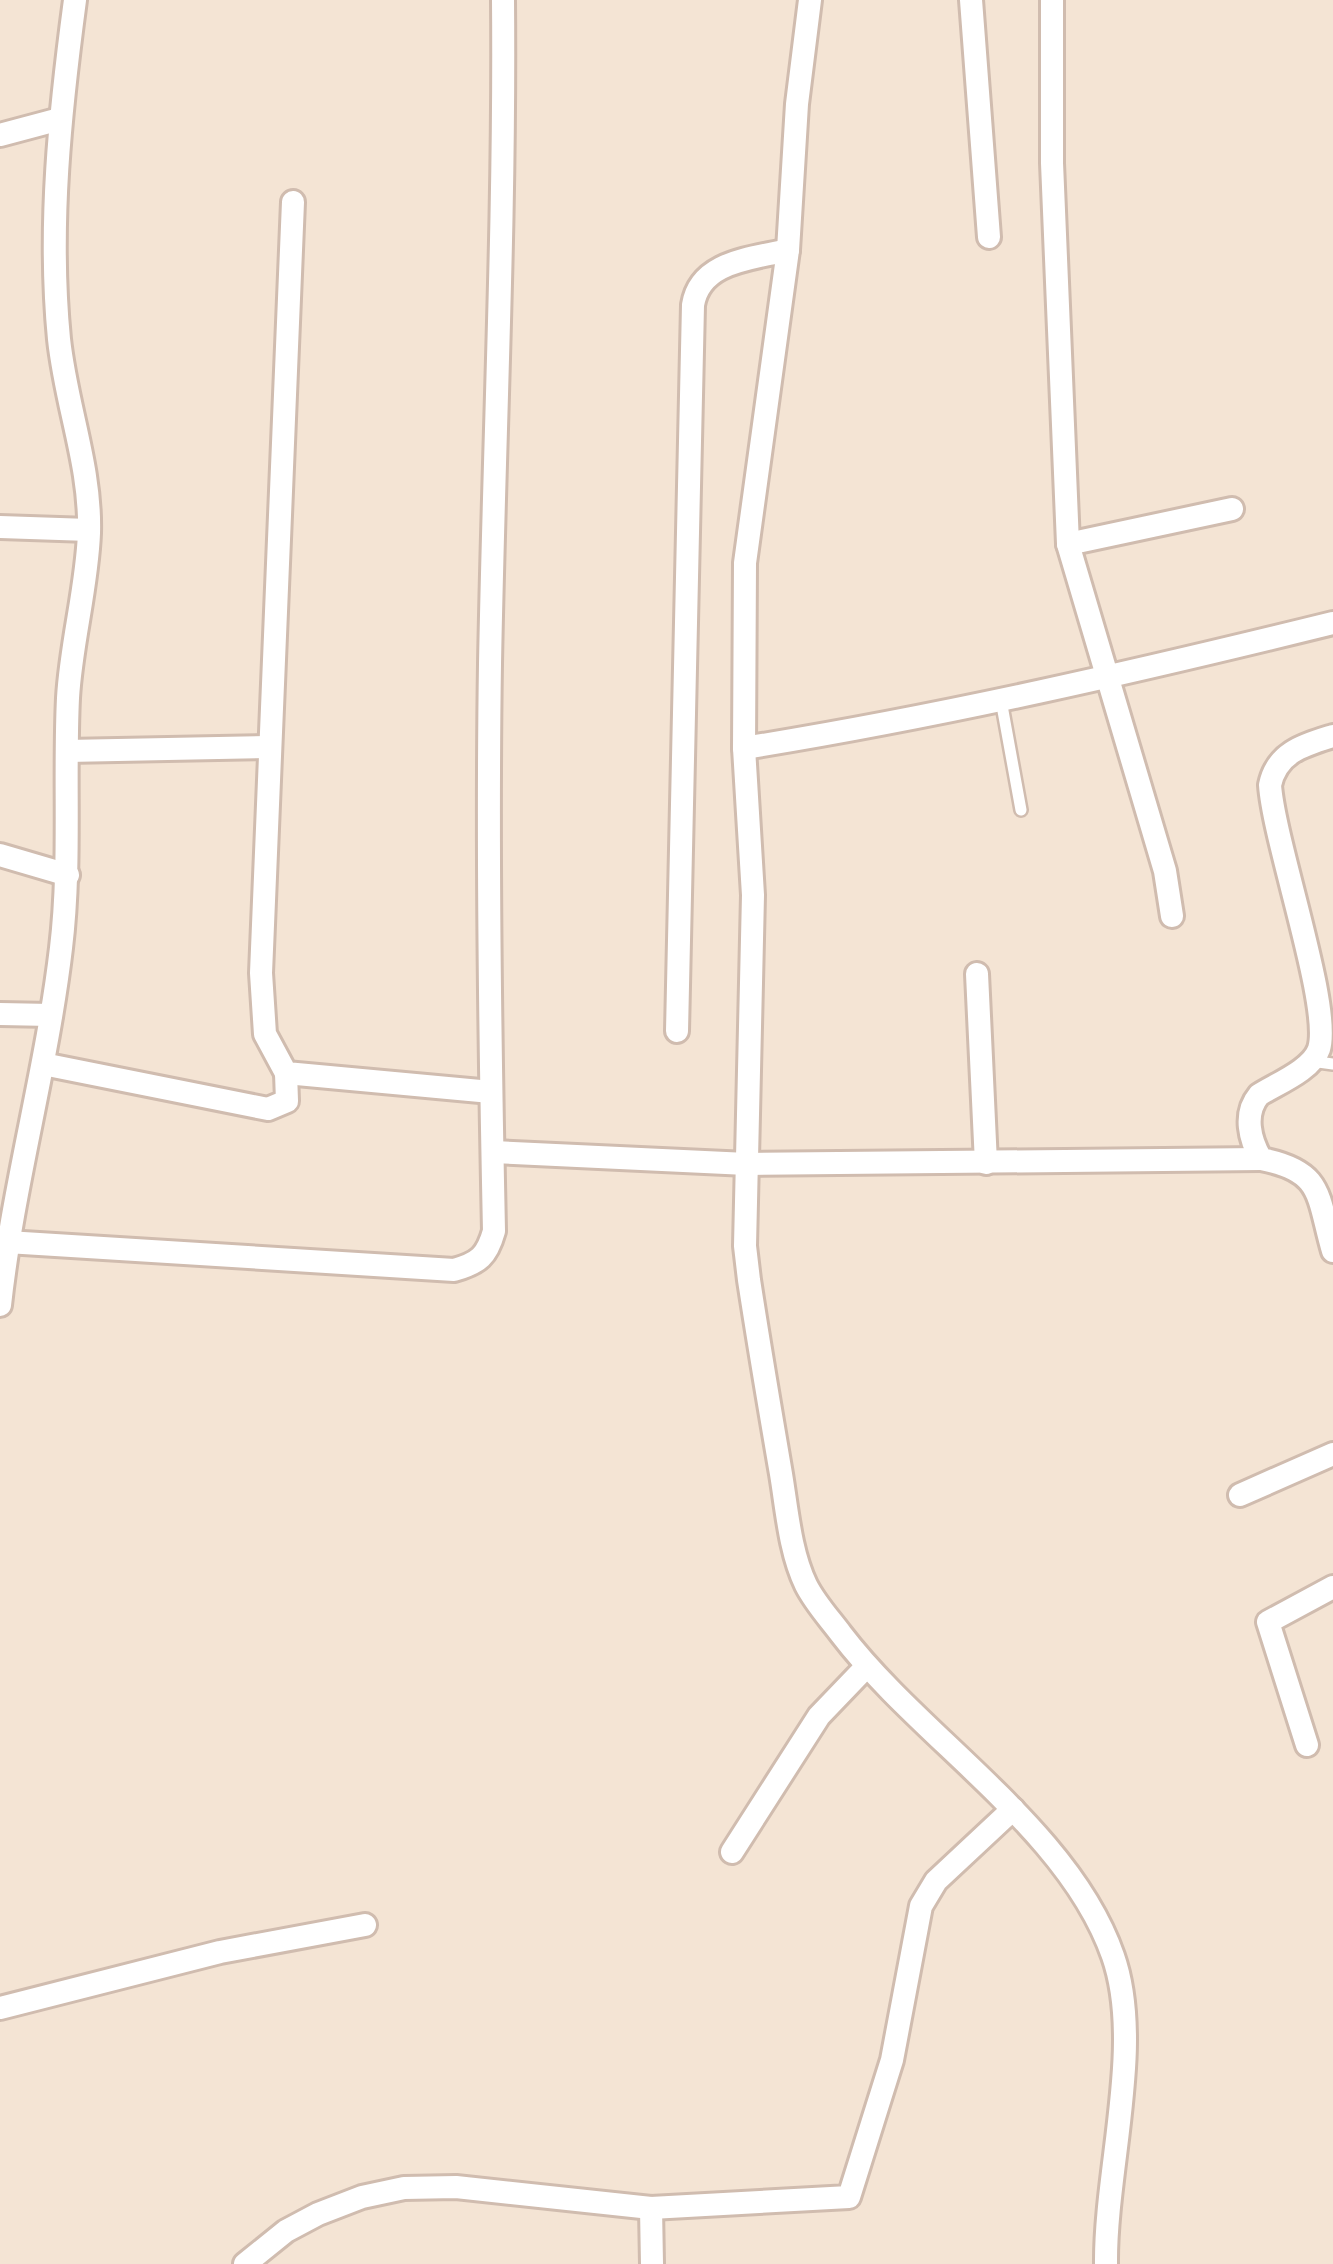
<svg xmlns="http://www.w3.org/2000/svg" width="1333" height="2264" font-family="'Alegreya Sans',sans-serif">
<style>
.residential{fill:#f4e4d4}
.lines{fill:none;stroke-linecap:round;stroke-linejoin:round}
.lane-casing{stroke:#d0bcaf;stroke-width:16}
.street-casing{stroke:#d0bcaf;stroke-width:28}
.lane{stroke:#fff;stroke-width:11}
.street{stroke:#fff;stroke-width:22}
</style>
<rect width="100%" height="100%" fill="#fcf2e6"/>
<rect class="residential" x="0" y="0" width="1333" height="2264"/>
<g class="lines">
<defs>
<g id="lane">
<polyline points="1001,700 1021,810"/>
<polyline points="1311,1061 1333,1064"/>
</g>
<g id="street">
<path d="M810,0L797,104L788,250L745,563L744,748L753,895L745,1246L749,1280C759,1345 770,1410 781,1474C787,1510 790,1552 806,1585C815,1603 829,1618 841,1634C921,1739 1069,1829 1113,1956C1144,2044 1105,2169 1106,2264"/>
<polyline points="971,0 989,237"/>
<polyline points="1052,0 1052,163 1068,544 1165,871 1172,916"/>
<polyline points="0,135 60,119"/>
<polyline points="293,202 261,973 265,1034 286,1073 491,1092"/>
<polyline points="0,527 89,530"/>
<polyline points="1068,544 1232,509"/>
<path d="M1333,736C1304,745 1277,752 1270,785C1274,843 1332,1007 1319,1049C1312,1070 1276,1084 1259,1095C1243,1114 1250,1140 1261,1159C1324,1171 1317,1196 1333,1251"/>
<path d="M744,748C943,716 1138,671 1333,623"/>
<polyline points="67,751 269,747"/>
<polyline points="0,855 68,875"/>
<polyline points="977,974 986,1163"/>
<polyline points="0,1014 51,1015"/>
<path d="M677,1031L693,305C700,261 751,259 788,250"/>
<polyline points="43,1064 268,1109 287,1101 286,1073"/>
<polyline points="493,1152 747,1164 1261,1159"/>
<path d="M7,1242L454,1270C479,1263 487,1256 494,1231C490,1042 487,853 490,664C494,443 505,222 503,0"/>
<path d="M0,1305C13,1185 47,1068 61,948C71,865 64,781 68,698C71,643 87,588 89,533C91,466 66,406 59,339C48,226 60,112 75,0"/>
<polyline points="1240,1495 1333,1454"/>
<polyline points="1307,1745 1268,1622 1333,1587"/>
<polyline points="732,1852 819,1716 866,1667"/>
<polyline points="0,2008 220,1952 365,1925"/>
<polyline points="651,2208 652,2264"/>
<polyline points="245,2264 286,2231 318,2214 362,2197 404,2188 456,2187 651,2208 849,2197 892,2060 921,1906 936,1881 1013,1809"/>
</g>
</defs>
<use href="#lane" class="lane-casing"/>
<use href="#street" class="street-casing"/>
<use href="#lane" class="lane"/>
<use href="#street" class="street"/>
</g>
</svg>
